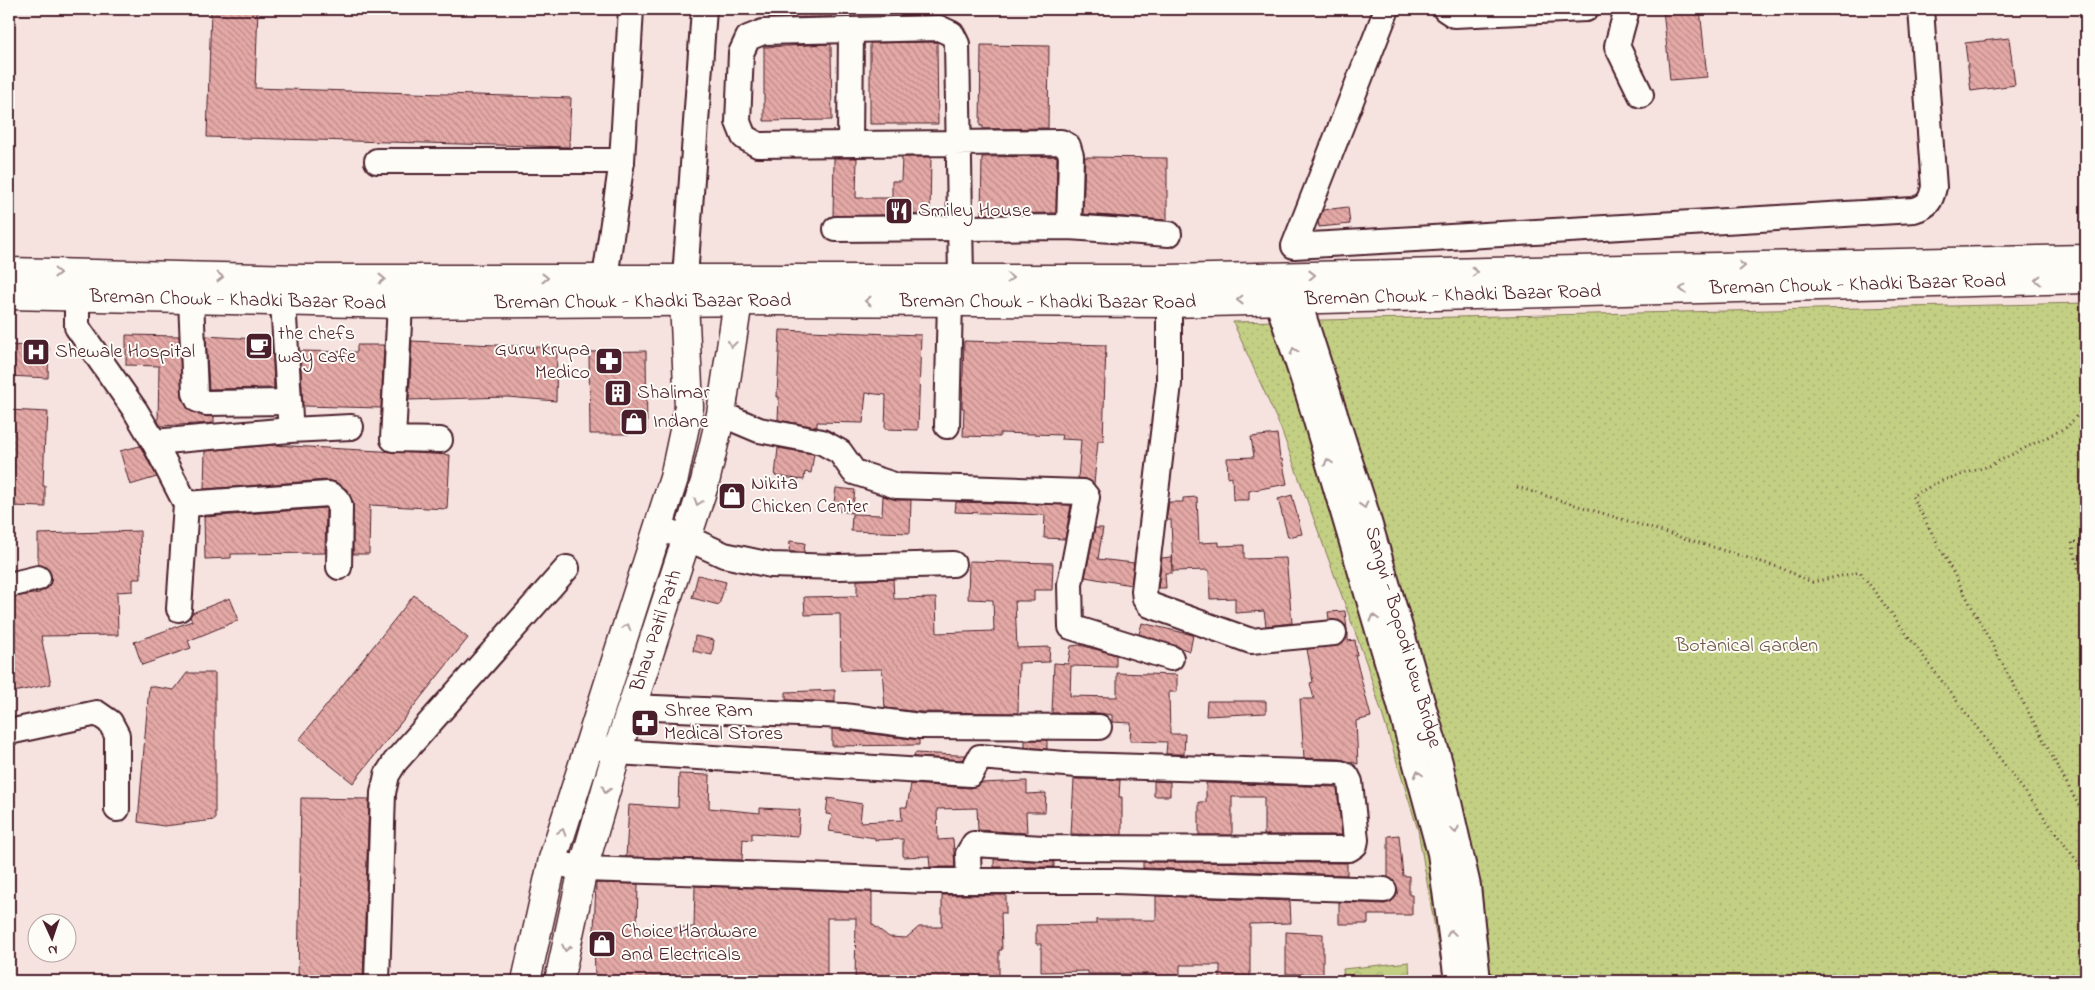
<svg xmlns="http://www.w3.org/2000/svg" width="2095" height="990" font-family="'Indie Flower',sans-serif">
<style>
.forest{fill:url(#forest-crowns);stroke:#867858}
.garden{fill:url(#garden-dots);stroke:#867858}
.building{fill:url(#building-back-hatch);stroke:#4a1f2b}
.lines{fill:none;stroke-linecap:round;stroke-linejoin:round}
.minor-casing{stroke:#4a1f2b;stroke-width:28}
.major-casing{stroke:#4a1f2b;stroke-width:31}
.path{stroke:#4a1f2b;stroke-width:3;stroke-dasharray:1 4;stroke-linecap:butt}
.minor{stroke:#fdfcf7;stroke-width:24}
.major{stroke:#fdfcf7;stroke-width:28}
.oneway{stroke:#ac999b}
.labels{text-anchor:middle;dominant-baseline:central;stroke-width:4;stroke-linejoin:round;paint-order:stroke}
.poi-label{font-size:20px;fill:#4a1f2b;stroke:#fdfcf7;text-anchor:start}
.street-label{font-size:20px;fill:#4a1f2b;stroke:#fdfcf7}
.park-label{font-size:20px;fill:#6e5446;stroke:#fdfcf7}
</style>
<defs>
<pattern id="forest-crowns" width="20" height="18" patternUnits="userSpaceOnUse" patternTransform="scale(1.25)"><rect width="20" height="18" fill="#c3d084"/><path d="M2 6a3 3 0 1 1 6 0M12 15a3 3 0 1 1 6 0" fill="none" stroke="#a9b272"/></pattern>
<pattern id="garden-dots" width="8" height="8" patternUnits="userSpaceOnUse" patternTransform="scale(1.25)"><rect width="8" height="8" fill="#c3d084"/><path d="M2 2h.1M6 6h.1" fill="none" stroke="#a9b272" stroke-width="1.8" stroke-linecap="round"/></pattern>
<pattern id="building-back-hatch" width="6" height="6" patternUnits="userSpaceOnUse" patternTransform="scale(1.25)"><rect width="6" height="6" fill="#e4a9a6"/><path d="M-1 5l2 2M0 0l6 6M5-1l2 2" fill="none" stroke="#bb8987"/></pattern>
</defs>
<rect width="100%" height="100%" fill="#f6e3df"/>
<filter id="ink" filterUnits="userSpaceOnUse"><feTurbulence type="fractalNoise" baseFrequency=".02" numOctaves="2"/><feDisplacementMap in="SourceGraphic" scale="10" xChannelSelector="R" yChannelSelector="G"/><feConvolveMatrix kernelMatrix="1 2 1 2 8 2 1 2 1" color-interpolation-filters="sRGB"/></filter>
<g filter="url(#ink)">
<polygon class="forest" points="1409,962 1410,981 1344,981 1343,969"/>
<polygon class="garden" points="2086,303 2086,981 1444,981 1418,830 1366,662 1281,429 1233,322"/>
<g class="building">
<polygon points="211,9 258,9 255,88 571,98 569,147 207,137"/>
<polygon points="769,9 831,9 831,17 769,18"/>
<polygon points="898,9 934,9 935,14 898,15"/>
<polygon points="1663,9 1700,9 1707,77 1670,80"/>
<polygon points="2009,38 2015,85 1971,91 1965,43"/>
<polygon points="937,42 938,124 870,124 870,43"/>
<polygon points="831,44 832,120 764,121 764,47"/>
<polygon points="981,45 1049,46 1048,128 983,129 983,126 980,126"/>
<polygon points="1057,156 1056,213 981,214 982,157"/>
<polygon points="902,157 931,157 930,214 833,216 834,158 857,158 856,198 892,198 892,181 901,181"/>
<polygon points="1085,157 1167,158 1167,220 1083,214"/>
<polygon points="1348,207 1350,224 1319,227 1318,222 1323,210"/>
<polygon points="780,330 921,335 918,430 885,429 886,395 866,393 863,423 817,422 817,427 778,420 779,397 777,397"/>
<polygon points="126,335 179,336 182,398 189,410 202,416 214,417 214,423 161,426 158,422 159,366 126,365"/>
<polygon points="206,336 272,340 274,388 209,389"/>
<polygon points="412,341 557,348 556,401 507,397 409,400"/>
<polygon points="964,341 1106,345 1103,441 1098,441 1094,484 1089,480 1078,478 1081,440 1061,439 1062,435 1000,433 1000,437 963,436 964,408 962,408"/>
<polygon points="9,345 49,347 48,378 9,376"/>
<polygon points="357,345 384,345 381,408 303,406 300,351 357,352"/>
<polygon points="646,351 647,434 590,434 589,352"/>
<polygon points="9,410 48,412 47,433 45,433 43,486 45,486 45,507 9,506"/>
<polygon points="1277,434 1280,459 1282,459 1287,484 1249,491 1249,500 1233,500 1232,477 1228,478 1227,458 1254,457 1251,437"/>
<polygon points="274,445 450,455 447,509 370,505 369,554 353,554 353,502 347,490 336,482 327,480 204,489 205,451"/>
<polygon points="140,446 157,477 130,485 120,451"/>
<polygon points="778,448 814,454 811,473 805,472 804,480 775,476"/>
<polygon points="836,488 855,490 852,513 833,510"/>
<polygon points="1292,495 1302,534 1288,537 1278,499"/>
<polygon points="883,496 896,500 911,500 910,533 851,531 852,514 882,515"/>
<polygon points="1197,497 1199,543 1219,542 1219,546 1244,545 1244,559 1286,558 1292,623 1266,626 1264,611 1235,613 1235,598 1210,599 1209,570 1173,571 1171,520 1166,520 1169,502 1183,502 1183,498"/>
<polygon points="956,502 1071,505 1065,539 1044,538 1045,515 955,512"/>
<polygon points="326,508 325,553 231,554 231,558 205,559 204,517"/>
<polygon points="1095,528 1103,528 1098,559 1134,563 1131,585 1085,577"/>
<polygon points="140,531 141,579 133,579 133,591 117,592 118,635 41,636 51,684 9,693 9,598 39,593 48,588 51,581 51,574 48,569 38,565 38,534"/>
<polygon points="790,541 805,543 804,552 789,552"/>
<polygon points="1171,557 1172,573 1165,573 1166,588 1158,588 1162,558"/>
<polygon points="969,561 1053,563 1052,590 1034,590 1034,601 1015,601 1017,648 1050,647 1049,662 1019,663 1018,713 920,712 885,708 882,669 841,670 840,614 805,615 804,597 857,596 857,580 893,579 894,599 936,598 937,633 994,631 993,600 968,599"/>
<polygon points="698,575 726,582 719,605 692,598"/>
<polygon points="414,595 468,638 353,783 299,740"/>
<polygon points="230,598 239,620 188,641 191,648 142,665 134,642 192,621 190,617 192,613"/>
<polygon points="1345,611 1347,630 1340,621 1329,620 1328,612"/>
<polygon points="1142,623 1193,635 1190,651 1139,634"/>
<polygon points="1348,633 1348,641 1355,640 1357,655 1355,655 1371,717 1356,721 1358,764 1340,759 1304,758 1300,699 1314,699 1310,683 1313,682 1307,649 1342,644 1346,639"/>
<polygon points="695,636 714,640 712,655 693,651"/>
<polygon points="1080,645 1116,655 1116,667 1071,666 1070,696 1117,697 1117,673 1177,675 1177,692 1169,692 1170,734 1185,734 1184,754 1166,754 1167,742 1130,741 1131,723 1112,722 1112,715 1099,713 1052,713 1054,663 1068,664 1071,646"/>
<polygon points="187,673 215,673 215,820 164,826 138,822 149,686 174,690"/>
<polygon points="835,690 835,702 786,700 786,692"/>
<polygon points="1207,701 1266,701 1266,713 1206,716"/>
<polygon points="832,729 919,740 919,745 832,746"/>
<polygon points="1025,740 1047,740 1047,749 1025,747"/>
<polygon points="915,753 957,755 966,755 963,760 914,757"/>
<polygon points="679,774 710,775 709,808 760,813 760,808 800,810 798,836 752,833 752,840 743,839 742,860 626,857 629,805 678,808"/>
<polygon points="1074,779 1120,780 1119,797 1122,797 1122,835 1071,834"/>
<polygon points="1027,781 1027,794 1046,793 1045,812 1026,812 1027,833 978,830 977,808 937,809 938,840 953,839 955,867 930,867 929,856 903,857 903,839 875,840 875,838 829,831 832,815 826,814 828,798 862,804 860,822 902,820 901,807 907,807 911,784 970,788 977,786 981,783"/>
<polygon points="1154,781 1170,782 1170,796 1154,796"/>
<polygon points="1206,783 1337,787 1342,835 1264,835 1264,797 1232,797 1232,835 1199,835 1199,802 1206,802"/>
<polygon points="301,798 369,799 363,981 298,981"/>
<polygon points="1399,835 1403,876 1409,876 1409,895 1412,895 1412,915 1368,915 1368,924 1339,924 1339,902 1384,904 1391,902 1395,898 1398,891 1396,884 1388,877 1388,836"/>
<polygon points="994,859 1054,862 1054,867 994,867"/>
<polygon points="1143,862 1347,863 1347,875 1143,868"/>
<polygon points="596,883 638,884 637,929 694,927 695,886 872,892 872,924 889,937 906,938 919,927 942,927 942,895 1006,895 1006,913 1001,913 1002,950 999,950 999,980 855,981 856,918 827,918 827,981 595,981 594,930"/>
<polygon points="1156,896 1290,901 1291,923 1250,924 1250,980 1220,980 1220,965 1180,965 1180,981 1154,981 1154,974 1088,974 1088,971 1041,972 1041,944 1036,944 1036,925 1096,924 1096,920 1156,920"/>
<polygon points="1286,932 1323,934 1323,974 1286,974"/>
</g>
<g class="lines">
<defs>
<g id="minor">
<path d="M1387,9L1294,246L1914,210C1928,206 1931,201 1934,187L1921,9"/>
<polyline points="1445,9 1454,15 1586,9"/>
<polyline points="1627,9 1617,46 1641,95"/>
<polyline points="850,144 851,30"/>
<polyline points="377,161 622,161"/>
<polyline points="836,229 1069,227 1169,234"/>
<polyline points="605,278 622,161 631,9"/>
<polyline points="685,278 704,9"/>
<polyline points="961,278 957,44 952,34 939,28 763,32 748,38 741,53 738,122 744,137 758,145 1061,142 1068,146 1071,156 1069,227"/>
<polyline points="77,297 77,327 135,410 154,442 186,504 179,609"/>
<path id="s1" d="M1298,299L1364,505L1440,763L1468,886L1478,981"/>
<polyline points="191,300 195,393 198,400 206,403 289,402"/>
<polyline points="1277,300 1309,397 1398,698 1440,853 1457,981"/>
<polyline points="283,301 290,418"/>
<polyline points="1169,303 1169,384 1144,591 1145,599 1150,605 1251,641 1334,633"/>
<polyline points="400,304 393,439 440,440"/>
<polyline points="721,414 759,430 822,442 840,452 854,472 897,486 1083,492 1087,497 1070,584 1071,627 1171,658"/>
<polyline points="947,426 950,301"/>
<polyline points="154,442 290,430 351,427"/>
<path d="M186,504L328,494C334,496 338,499 340,506L339,567"/>
<polyline points="659,528 687,538 724,555 771,565 839,567 953,564"/>
<polyline points="9,585 38,578"/>
<polyline points="631,707 844,716 919,726 1099,727"/>
<polyline points="9,732 97,713 110,722 117,735 117,809"/>
<polyline points="590,745 617,752 971,774 980,757 1077,765 1340,773 1347,776 1350,782 1356,840 1355,845 1349,849 1043,848 974,844 968,854 969,881"/>
<polyline points="552,862 583,869 807,876 928,881 1114,881 1384,890"/>
<polyline points="377,981 383,793 387,775 395,762 567,568"/>
</g>
<g id="major">
<polyline points="9,272 303,279 1168,279 2086,259"/>
<path id="s2" d="M9,295L400,304L774,301L1169,303L2086,279"/>
<polyline points="526,981 553,859 674,478 689,407 684,301 685,284"/>
<path id="s3" d="M559,981L583,869L617,752L705,482L721,414L738,301L739,284"/>
</g>
</defs>
<use href="#minor" class="minor-casing"/>
<use href="#major" class="major-casing"/>
<g class="path">
<polyline points="2086,405 2067,427 1989,466 1941,481 1912,496 2086,819"/>
<polyline points="1517,487 1781,568 1812,582 1860,572 2086,873"/>
<polyline points="2086,542 2072,542 2086,600"/>
</g>
<use href="#minor" class="minor"/>
<use href="#major" class="major"/>
</g>
<defs><path id="oneway-chevron" d="M-2-3.5L2.5 0L-2 3.5" fill="none" stroke-width="1.6" stroke-linecap="round" stroke-linejoin="round" transform="scale(1.25)"/></defs>
<g class="oneway">
<use href="#oneway-chevron" transform="translate(1742 266) rotate(-1)"/>
<use href="#oneway-chevron" transform="translate(1475 272) rotate(-1)"/>
<use href="#oneway-chevron" transform="translate(57 273) rotate(1)"/>
<use href="#oneway-chevron" transform="translate(1312 275) rotate(-1)"/>
<use href="#oneway-chevron" transform="translate(220 277) rotate(1)"/>
<use href="#oneway-chevron" transform="translate(545 278)"/>
<use href="#oneway-chevron" transform="translate(1010 278)"/>
<use href="#oneway-chevron" transform="translate(382 279)"/>
<use href="#oneway-chevron" transform="translate(2038 280) rotate(179)"/>
<use href="#oneway-chevron" transform="translate(1683 289) rotate(179)"/>
<use href="#oneway-chevron" transform="translate(1240 300) rotate(179)"/>
<use href="#oneway-chevron" transform="translate(868 301) rotate(-180)"/>
<use href="#oneway-chevron" transform="translate(732 344) rotate(98)"/>
<use href="#oneway-chevron" transform="translate(1294 351) rotate(-108)"/>
<use href="#oneway-chevron" transform="translate(1328 462) rotate(-106)"/>
<use href="#oneway-chevron" transform="translate(698 502) rotate(108)"/>
<use href="#oneway-chevron" transform="translate(1364 505) rotate(73)"/>
<use href="#oneway-chevron" transform="translate(1374 618) rotate(-106)"/>
<use href="#oneway-chevron" transform="translate(627 627) rotate(-72)"/>
<use href="#oneway-chevron" transform="translate(1418 774) rotate(-105)"/>
<use href="#oneway-chevron" transform="translate(606 790) rotate(106)"/>
<use href="#oneway-chevron" transform="translate(1455 830) rotate(77)"/>
<use href="#oneway-chevron" transform="translate(562 832) rotate(-72)"/>
<use href="#oneway-chevron" transform="translate(1451 933) rotate(-98)"/>
<use href="#oneway-chevron" transform="translate(566 948) rotate(102)"/>
</g>
</g>
<defs>
<symbol id="restaurant-square" viewBox="-11 -11 22 22"><rect x="-9" y="-9" width="18" height="18" rx="4" fill="#4a1f2b" stroke="#fdfcf7"/><path d="M-5-6h1v4h1v-4h1v4h1v-4h1v5L-1.5 .5V6h-2V.5L-5-1ZM5-6V6H3V1.5H1.5Q1.5-4 5-6Z" fill="#fff"/></symbol>
<symbol id="cafe-square" viewBox="-11 -11 22 22"><rect x="-9" y="-9" width="18" height="18" rx="4" fill="#4a1f2b" stroke="#fdfcf7"/><path d="M-5.5-4.5H6V0H3Q3 3.5 0 3.5H-2.5Q-5.5 3.5-5.5 0ZM3-3.2v2h1.7v-2ZM-6 4.5H4V6H-6Z" fill="#fff"/></symbol>
<symbol id="hospital-square" viewBox="-11 -11 22 22"><rect x="-9" y="-9" width="18" height="18" rx="4" fill="#4a1f2b" stroke="#fdfcf7"/><path d="M-5-5h3v3.5h4V-5h3V5h-3V1.5h-4V5h-3Z" fill="#fff"/></symbol>
<symbol id="pharmacy-square" viewBox="-11 -11 22 22"><rect x="-9" y="-9" width="18" height="18" rx="4" fill="#4a1f2b" stroke="#fdfcf7"/><path d="M-2-6h4v4h4v4h-4v4h-4v-4h-4v-4h4Z" fill="#fff"/></symbol>
<symbol id="building-square" viewBox="-11 -11 22 22"><rect x="-9" y="-9" width="18" height="18" rx="4" fill="#4a1f2b" stroke="#fdfcf7"/><path d="M-4-6H4V6H1V3H-1V6H-4ZM-2.5-4.3h1.7v1.8h-1.7ZM.8-4.3h1.7v1.8H.8ZM-2.5-1h1.7V.8h-1.7ZM.8-1h1.7V.8H.8Z" fill="#fff"/></symbol>
<symbol id="shop-square" viewBox="-11 -11 22 22"><rect x="-9" y="-9" width="18" height="18" rx="4" fill="#4a1f2b" stroke="#fdfcf7"/><path d="M-5-2.5h2.3a2.7 3.5 0 0 1 5.4 0H5L5.5 6h-11ZM-1.5-2.5h3a1.5 2.3 0 0 0-3 0Z" fill="#fff"/></symbol>
</defs>
<g fill-rule="evenodd">
<use href="#restaurant-square" x="883" y="195" width="32" height="32"/>
<use href="#cafe-square" x="243" y="330" width="32" height="32"/>
<use href="#hospital-square" x="20" y="336" width="32" height="32"/>
<use href="#pharmacy-square" x="593" y="345" width="32" height="32"/>
<use href="#building-square" x="602" y="377" width="32" height="32"/>
<use href="#shop-square" x="618" y="406" width="32" height="32"/>
<use href="#shop-square" x="716" y="480" width="32" height="32"/>
<use href="#pharmacy-square" x="629" y="707" width="32" height="32"/>
<use href="#shop-square" x="586" y="928" width="32" height="32"/>
</g>
<g class="labels">
<g class="poi-label">
<text x="918" y="211">Smiley House</text>
<text x="278" y="334">the chefs<tspan x="278" dy="23">way cafe</tspan></text>
<text x="590" y="350" text-anchor="end">Guru Krupa<tspan x="590" dy="23">Medico</tspan></text>
<text x="55" y="352">Shewale Hospital</text>
<text x="637" y="393">Shalimar</text>
<text x="653" y="422">Indane</text>
<text x="751" y="484">Nikita<tspan x="751" dy="23">Chicken Center</tspan></text>
<text x="664" y="711">Shree Ram<tspan x="664" dy="23">Medical Stores</tspan></text>
<text x="621" y="932">Choice Hardware<tspan x="621" dy="23">and Electricals</tspan></text>
</g>
<g class="street-label">
<text stroke="none"><textPath href="#s2" startOffset="1849">Breman Chowk - Khadki Bazar Road</textPath></text>
<text stroke="none"><textPath href="#s2" startOffset="1444">Breman Chowk - Khadki Bazar Road</textPath></text>
<text stroke="none"><textPath href="#s2" startOffset="229">Breman Chowk - Khadki Bazar Road</textPath></text>
<text stroke="none"><textPath href="#s2" startOffset="1039">Breman Chowk - Khadki Bazar Road</textPath></text>
<text stroke="none"><textPath href="#s2" startOffset="634">Breman Chowk - Khadki Bazar Road</textPath></text>
<text stroke="none"><textPath href="#s3" startOffset="364">Bhau Patil Path</textPath></text>
<text stroke="none"><textPath href="#s1" startOffset="354">Sangvi - Bopodi New Bridge</textPath></text>
</g>
<g class="park-label">
<text x="1747" y="646">Botanical Garden</text>
</g>
</g>
<rect width="2095" height="990" fill="none" stroke="#fdfcf7" stroke-width="30"/>
<rect x="15" y="15" width="2065" height="960" fill="none" stroke="#4a1f2b" stroke-width="2" filter="url(#ink)"/>
<g transform="translate(52 938) rotate(177)"><circle r="24" fill="#fdfcf7" stroke="#b5a4a5"/>
<path d="M0-4L9 19L0 12L-9 19Z" fill="#4a1f2b"/>
<text y="-8" font-size="14" font-weight="bold" text-anchor="middle" fill="#4a1f2b">N</text>
</g>
</svg>
